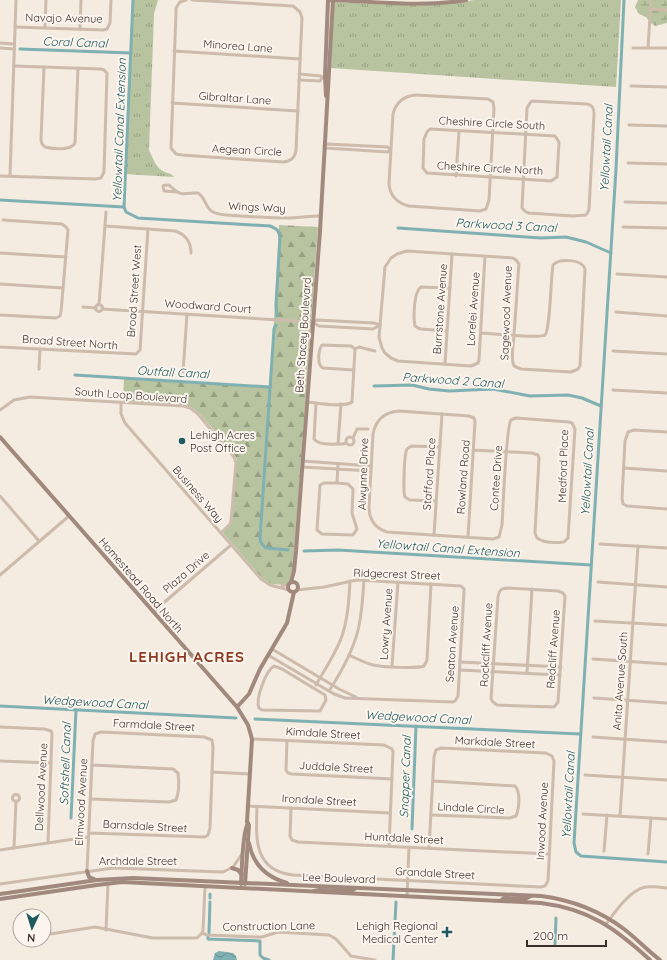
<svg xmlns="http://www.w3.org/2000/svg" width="667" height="960" font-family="Quicksand,sans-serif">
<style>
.grass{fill:url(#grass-tufts)}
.forest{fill:url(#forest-firs)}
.wetland{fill:url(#wetland-marsh)}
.water{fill:url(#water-waves)}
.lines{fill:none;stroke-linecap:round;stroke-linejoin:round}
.canal{stroke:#7fb0b2;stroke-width:3}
.street{stroke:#cdbbac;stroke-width:3}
.secondary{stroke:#a18a7d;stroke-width:4}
.poi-dot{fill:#1f5a5e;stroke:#fbf5ee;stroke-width:1.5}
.labels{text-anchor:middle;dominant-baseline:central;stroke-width:4;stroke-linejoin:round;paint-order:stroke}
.street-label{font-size:11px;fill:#3b302b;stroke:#fbf5ee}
.poi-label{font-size:11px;fill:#3b302b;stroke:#fbf5ee;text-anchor:start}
.water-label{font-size:12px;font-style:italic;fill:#1f5a5e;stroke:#fbf5ee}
.district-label{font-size:15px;font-weight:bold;letter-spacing:1px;fill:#8c3b22;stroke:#fbf5ee}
</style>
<defs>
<pattern id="grass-tufts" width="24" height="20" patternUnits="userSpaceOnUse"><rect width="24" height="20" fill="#b8c4a0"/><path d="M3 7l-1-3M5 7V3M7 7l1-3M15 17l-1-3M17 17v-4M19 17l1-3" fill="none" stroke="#97a083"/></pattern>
<pattern id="forest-firs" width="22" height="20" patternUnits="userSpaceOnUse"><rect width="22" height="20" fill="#b8c4a0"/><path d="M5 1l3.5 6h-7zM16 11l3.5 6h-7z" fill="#97a083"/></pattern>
<pattern id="wetland-marsh" width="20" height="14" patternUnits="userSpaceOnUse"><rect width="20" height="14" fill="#b8c4a0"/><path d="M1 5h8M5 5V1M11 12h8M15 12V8" fill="none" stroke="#97a083"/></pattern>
<pattern id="water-waves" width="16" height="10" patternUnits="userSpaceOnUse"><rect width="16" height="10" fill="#7fb0b2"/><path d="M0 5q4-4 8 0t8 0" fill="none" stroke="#699091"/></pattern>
</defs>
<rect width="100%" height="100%" fill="#f4ebe1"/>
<g class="grass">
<path d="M132,0H158L154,14L149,150C153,158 156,169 165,172C169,174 171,173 174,177L125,174Z"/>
<path d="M474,0H621L616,87L331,68L334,2C381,4 428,9 474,0Z"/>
</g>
<polygon class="forest" points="279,225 318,227 293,569 290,581 287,585 271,584 262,578 223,533 232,521 237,460 233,452 198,412 191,407 184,405 123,401 124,379 269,388 274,320"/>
<polygon class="wetland" points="638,0 667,0 667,23 655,26 651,23 646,17 639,14 635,7"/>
<polygon class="water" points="219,951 233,953 236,956 237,960 213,960 215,953"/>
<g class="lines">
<g class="canal">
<path d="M133,0L124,207L126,212L138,218L270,226C277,229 279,230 280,238L276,305L277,316"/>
<polyline points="624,0 616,169 574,843 576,852 581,856 667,862"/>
<polyline points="20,49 131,53"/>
<polyline points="0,200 124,207"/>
<polyline points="398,228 541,238 566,237 586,242 611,253"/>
<polyline points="276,325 274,329 260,538 261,543 266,548 288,550"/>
<polyline points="75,375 270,387"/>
<polyline points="374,386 412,385 429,389 449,391 493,389 530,396 568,395 582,398 601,406"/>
<polyline points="304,551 338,550 591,565"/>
<polyline points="0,706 236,718"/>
<polyline points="255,719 580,734"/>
<polyline points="71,818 76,710"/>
<polyline points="412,829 416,726"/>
<polyline points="210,898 210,894"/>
<polyline points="209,933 210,902"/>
<polyline points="208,937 208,939 260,941 260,955 263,958 269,960"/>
<polyline points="555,944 556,918"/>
<polyline points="393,960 396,902"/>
</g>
<g class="street">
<path d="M186,0L180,2L176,8V12L171,148L176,154L182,155L283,162C291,161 295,158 296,150L302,18L300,12L293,6L192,0"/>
<polyline points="650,9 667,10"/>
<polyline points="15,27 103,30 107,29 110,23 111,0"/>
<polyline points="45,27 46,0"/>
<polyline points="80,29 81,0"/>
<polyline points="0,43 14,44"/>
<polyline points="0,48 14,49"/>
<polyline points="633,48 667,48"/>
<polyline points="648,48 651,0"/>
<polyline points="174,51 300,59"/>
<path d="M44,67L41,140L42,144L45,147C53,149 71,151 75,143L78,68"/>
<polyline points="299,74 321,76 322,78 325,78"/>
<polyline points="299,80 320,81 322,78"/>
<polyline points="631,86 667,87"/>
<path d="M416,95L488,99L493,102L494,108L489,200L486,209L480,211L409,206C397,203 390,196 389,184L393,114C396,102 404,96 416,95Z"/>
<path d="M532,101L587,104C593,105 594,109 594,114L589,210L586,215L573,216L529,213L526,212L522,208L527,108L530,103Z"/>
<polyline points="172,103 298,111"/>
<polyline points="629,125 667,126"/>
<polygon points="430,129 555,136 559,142 557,177 551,181 427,173 423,168 424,139 427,132"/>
<polygon points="327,144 388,147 390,150 388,152 326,148 324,146"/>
<polyline points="628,163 667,164"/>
<polyline points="0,176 95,179 101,178 104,172 107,73 104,70 101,69 14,66"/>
<polyline points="10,176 16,0"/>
<polyline points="456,176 459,131"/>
<path d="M178,192L164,191L163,186L166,185H169C184,199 182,192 198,193C206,198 205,208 213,212C221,216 232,215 241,216C256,217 272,218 287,218C298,218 309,216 321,216"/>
<polyline points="625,202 667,203"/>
<path d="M105,226L175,231C185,234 191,242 191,253"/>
<polyline points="623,227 667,228"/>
<polyline points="0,253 66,257"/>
<polyline points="617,274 667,277"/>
<polyline points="0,284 63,288"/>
<circle cx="99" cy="308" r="3.5"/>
<polyline points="99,305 106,212"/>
<polyline points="83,307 96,308"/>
<polyline points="102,309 312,322 317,320 374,323 380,325"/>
<polyline points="616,312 667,316"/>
<polyline points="0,315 56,318 60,316 61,312 68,230 66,227 62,224 3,220"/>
<polyline points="312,322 319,326 373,329 380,325"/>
<path d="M447,331L421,329L418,328L415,326C413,317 414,291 421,287L450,288"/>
<path d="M481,333C490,333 540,339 545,335C550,331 551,276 553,265C559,258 582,259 585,269L580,366L578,369L571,372L521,369L514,366C510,357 514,344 514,334C516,311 517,288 519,264L516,260L513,258L407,251L397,254L391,258L385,267L379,337L382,348L385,353L391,358L398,361L471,366L478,363L479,360L485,256"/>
<polyline points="0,347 136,354 140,350 148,229"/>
<polyline points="355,349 359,347 375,351"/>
<polyline points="613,351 667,354"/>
<polyline points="445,364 452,254"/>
<polyline points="39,369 40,349"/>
<polyline points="183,372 187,314"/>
<polyline points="613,390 667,393"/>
<path d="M307,402C318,403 344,408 352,402L355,349L351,346L322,345C318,351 317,365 323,368L353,370"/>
<polyline points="121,403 121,414 125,423 261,579 270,585 289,590"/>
<path d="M316,403L314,439C319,446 335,444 343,444L346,443"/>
<polyline points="0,410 14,400 30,397 184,406 190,408 197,413 234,457 236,463 231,521 230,524 221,533"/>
<polyline points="667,432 634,430 628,432 625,441 622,498 623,504 627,506 667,509"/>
<circle cx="350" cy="441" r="4"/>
<polyline points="353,438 357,429 368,429"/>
<polyline points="338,444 341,404"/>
<polyline points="303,461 371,466"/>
<polyline points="302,467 371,471"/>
<polyline points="624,468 667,471"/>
<polyline points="337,483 324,483 320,485 317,530 322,534 353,535 357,529 352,513 353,489 348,484 337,483 338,464"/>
<polyline points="0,496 39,541"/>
<path d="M436,501L410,500L405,497C403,492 404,454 407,449C409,447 409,447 412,446L440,447"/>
<polyline points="434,535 442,414"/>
<path d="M468,537L475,422L474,418L469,416L399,411C385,412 376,419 373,434L369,507C369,519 375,528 387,532L493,539L499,537L502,525C503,510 506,427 511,420L516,418L569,422L572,423L575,429L568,538L564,542C556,543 544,543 537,538L535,533L539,458L538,455L532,453L473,450"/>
<polyline points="600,544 667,548"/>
<polyline points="0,575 69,516"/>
<polyline points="598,582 667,587"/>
<polyline points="282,586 289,584"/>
<path d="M506,588L558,591L563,593L565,596L558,702L554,707L497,705L493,702L491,699L498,597C499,591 500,589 506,588Z"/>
<polyline points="153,612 231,545"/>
<polyline points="595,621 667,625"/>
<polyline points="272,649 339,689 356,697"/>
<polyline points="268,655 334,694 345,698 453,702 455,701 458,696 464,592 464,589 461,586 357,580 324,587 297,590"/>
<path d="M349,655C357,659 365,663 373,665C382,667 417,669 424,666L427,660L431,584"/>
<polyline points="593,659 667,664"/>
<polyline points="460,662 561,667"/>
<path d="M274,666L282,669L325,695L326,700L320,711L262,710L259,708C255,700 266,670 274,666Z"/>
<polyline points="392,666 398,582"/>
<polyline points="460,670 560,675"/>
<polyline points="527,673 532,589"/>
<path d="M316,685C325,669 336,653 342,636C348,618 349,599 350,581"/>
<path d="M329,691C342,671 354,650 359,626C362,611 363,595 364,580"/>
<polyline points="594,698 667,703"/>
<polyline points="0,727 44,729 51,731 52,734 48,843"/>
<polyline points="593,737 667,742"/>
<polyline points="252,739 384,745 392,749 393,752 389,846"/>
<polyline points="287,741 286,770 288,773 292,774 392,779"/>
<polyline points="0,761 51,763"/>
<polyline points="212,772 249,774"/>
<polyline points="585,775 667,780"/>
<circle cx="16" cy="798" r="3.5"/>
<path d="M90,799L169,802L176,800C179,793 179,781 178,773L173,769L92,765"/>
<polyline points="247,806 390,813"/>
<path d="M257,807C256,838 253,870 293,875L541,887L545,886L548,881L554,761L552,756L546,753L441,748L436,750L434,757L429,848"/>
<polyline points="291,808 290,836 292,840 298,842 549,854"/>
<polyline points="583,814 667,819"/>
<path d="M431,815L510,818L516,816C519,809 521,792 515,786L433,781"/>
<polyline points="620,816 638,546"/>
<polyline points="14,848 16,801"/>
<polyline points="0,850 88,837"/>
<polyline points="604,851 607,815"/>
<polyline points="648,854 651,818"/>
<polyline points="87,871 93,741 95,734 101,732 204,737 212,740 213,747 210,828 208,835 205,837 89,833"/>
<polyline points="0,884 113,868 223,872 233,867 242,854"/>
<polyline points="407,896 409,847"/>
<path d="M606,924C614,913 630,890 645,887C652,886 660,887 667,888"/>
<polyline points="106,930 108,883"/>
<polyline points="202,933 207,935 257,937 262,937 278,932 329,935 336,939 351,956 375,960"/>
<polyline points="44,935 95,927 153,938 197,938 202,933 203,930 205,887"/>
</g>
<g class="secondary">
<path d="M326,96L325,76L328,0C374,1 420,8 466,0"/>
<polyline points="0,437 237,707 248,725 252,739 247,822 249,825 245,884"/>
<circle cx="293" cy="587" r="5"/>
<polyline points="291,582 294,571 296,551 320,231 333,0"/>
<polyline points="237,707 249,694 260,669 287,623 294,592"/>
<path d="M249,843C253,865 266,877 287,883"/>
<polyline points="232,868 238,870 242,875"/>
<polyline points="87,871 89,877 94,879"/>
<path d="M241,884C242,871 242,832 248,823"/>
<polyline points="314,891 319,890 351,891 356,888"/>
<path d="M0,894L97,880L133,878L541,896C572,900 600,911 624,929C637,939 647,950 660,960"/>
<path d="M0,899L97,885L122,882L541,903C589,909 615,928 650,960"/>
<polyline points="500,901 504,898 525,899 531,896"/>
</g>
</g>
<g class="poi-dot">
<circle cx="182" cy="441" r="4"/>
<path d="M445 926h4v4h4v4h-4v4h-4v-4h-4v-4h4z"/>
</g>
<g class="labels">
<g class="street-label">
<text transform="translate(64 18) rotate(1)">Navajo Avenue</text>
<text transform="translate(238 46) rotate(4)">Minorea Lane</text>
<text transform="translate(235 98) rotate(4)">Gibraltar Lane</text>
<text transform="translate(492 123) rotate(3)">Cheshire Circle South</text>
<text transform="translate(247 150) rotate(3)">Aegean Circle</text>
<text transform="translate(490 168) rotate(3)">Cheshire Circle North</text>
<text transform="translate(257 207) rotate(3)">Wings Way</text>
<text transform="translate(134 291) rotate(-86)">Broad Street West</text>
<text transform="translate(208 306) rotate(4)">Woodward Court</text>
<text transform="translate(440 309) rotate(-86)">Burrstone Avenue</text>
<text transform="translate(473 309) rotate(-86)">Lorelei Avenue</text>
<text transform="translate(506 313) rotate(-88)">Sagewood Avenue</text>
<text transform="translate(303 335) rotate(-86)">Beth Stacey Boulevard</text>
<text transform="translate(70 342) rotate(4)">Broad Street North</text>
<text transform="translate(131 395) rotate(4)">South Loop Boulevard</text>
<text transform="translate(563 466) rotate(-88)">Medford Place</text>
<text transform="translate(363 474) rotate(-88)">Alwynne Drive</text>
<text transform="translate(429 474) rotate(-86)">Stafford Place</text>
<text transform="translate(463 477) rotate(-86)">Rowland Road</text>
<text transform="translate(496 478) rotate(-86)">Contee Drive</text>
<text transform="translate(198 494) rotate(49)">Business Way</text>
<text transform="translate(186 572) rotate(-41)">Plaza Drive</text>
<text transform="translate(397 574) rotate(2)">Ridgecrest Street</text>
<text transform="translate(141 585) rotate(49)">Homestead Road North</text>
<text transform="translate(386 624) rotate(-86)">Lowry Avenue</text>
<text transform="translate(452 644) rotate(-86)">Seaton Avenue</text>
<text transform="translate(486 645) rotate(-87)">Rockcliff Avenue</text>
<text transform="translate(553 649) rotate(-86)">Redcliff Avenue</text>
<text transform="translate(620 681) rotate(-86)">Anita Avenue South</text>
<text transform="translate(154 725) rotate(3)">Farmdale Street</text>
<text transform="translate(323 733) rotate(3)">Kimdale Street</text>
<text transform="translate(495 742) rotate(3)">Markdale Street</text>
<text transform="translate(336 767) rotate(3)">Juddale Street</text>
<text transform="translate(41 787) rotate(-87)">Dellwood Avenue</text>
<text transform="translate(319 800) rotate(3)">Irondale Street</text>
<text transform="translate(81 802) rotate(-87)">Elmwood Avenue</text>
<text transform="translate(471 808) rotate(3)">Lindale Circle</text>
<text transform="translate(542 821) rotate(-87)">Inwood Avenue</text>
<text transform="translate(145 826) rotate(3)">Barnsdale Street</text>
<text transform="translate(404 838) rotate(3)">Huntdale Street</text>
<text x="138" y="861">Archdale Street</text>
<text transform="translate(435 873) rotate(3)">Grandale Street</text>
<text transform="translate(339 878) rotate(2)">Lee Boulevard</text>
<text transform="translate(269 926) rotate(-1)">Construction Lane</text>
</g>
<g class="poi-label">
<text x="190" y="435">Lehigh Acres<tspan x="190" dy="13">Post Office</tspan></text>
<text x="438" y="926" text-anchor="end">Lehigh Regional<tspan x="438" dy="13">Medical Center</tspan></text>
</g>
<g class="water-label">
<text transform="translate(75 42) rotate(2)">Coral Canal</text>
<text transform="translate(119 130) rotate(-88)">Yellowtail Canal Extension</text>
<text transform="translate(606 148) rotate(-87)">Yellowtail Canal</text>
<text transform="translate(506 225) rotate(3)">Parkwood 3 Canal</text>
<text transform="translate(173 372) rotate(3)">Outfall Canal</text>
<text transform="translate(453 380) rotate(4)">Parkwood 2 Canal</text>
<text transform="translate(587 472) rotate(-87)">Yellowtail Canal</text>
<text transform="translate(448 548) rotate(4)">Yellowtail Canal Extension</text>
<text transform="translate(95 702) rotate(3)">Wedgewood Canal</text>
<text transform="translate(418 717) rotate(3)">Wedgewood Canal</text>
<text transform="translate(65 764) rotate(-88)">Softshell Canal</text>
<text transform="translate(405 777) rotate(-88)">Snapper Canal</text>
<text transform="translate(568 795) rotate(-87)">Yellowtail Canal</text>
</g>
<g class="district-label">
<text x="187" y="656">LEHIGH ACRES</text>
</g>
</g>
<g transform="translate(32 928) rotate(184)"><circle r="19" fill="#fbf5ee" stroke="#aea6a0"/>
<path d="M0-3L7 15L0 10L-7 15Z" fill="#1f5a5e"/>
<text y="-6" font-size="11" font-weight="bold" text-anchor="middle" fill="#3b302b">N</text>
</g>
<path d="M527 940v6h79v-6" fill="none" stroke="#3b302b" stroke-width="2"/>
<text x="533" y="940" font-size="12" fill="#3b302b" stroke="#fbf5ee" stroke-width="3" paint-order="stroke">200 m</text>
</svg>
